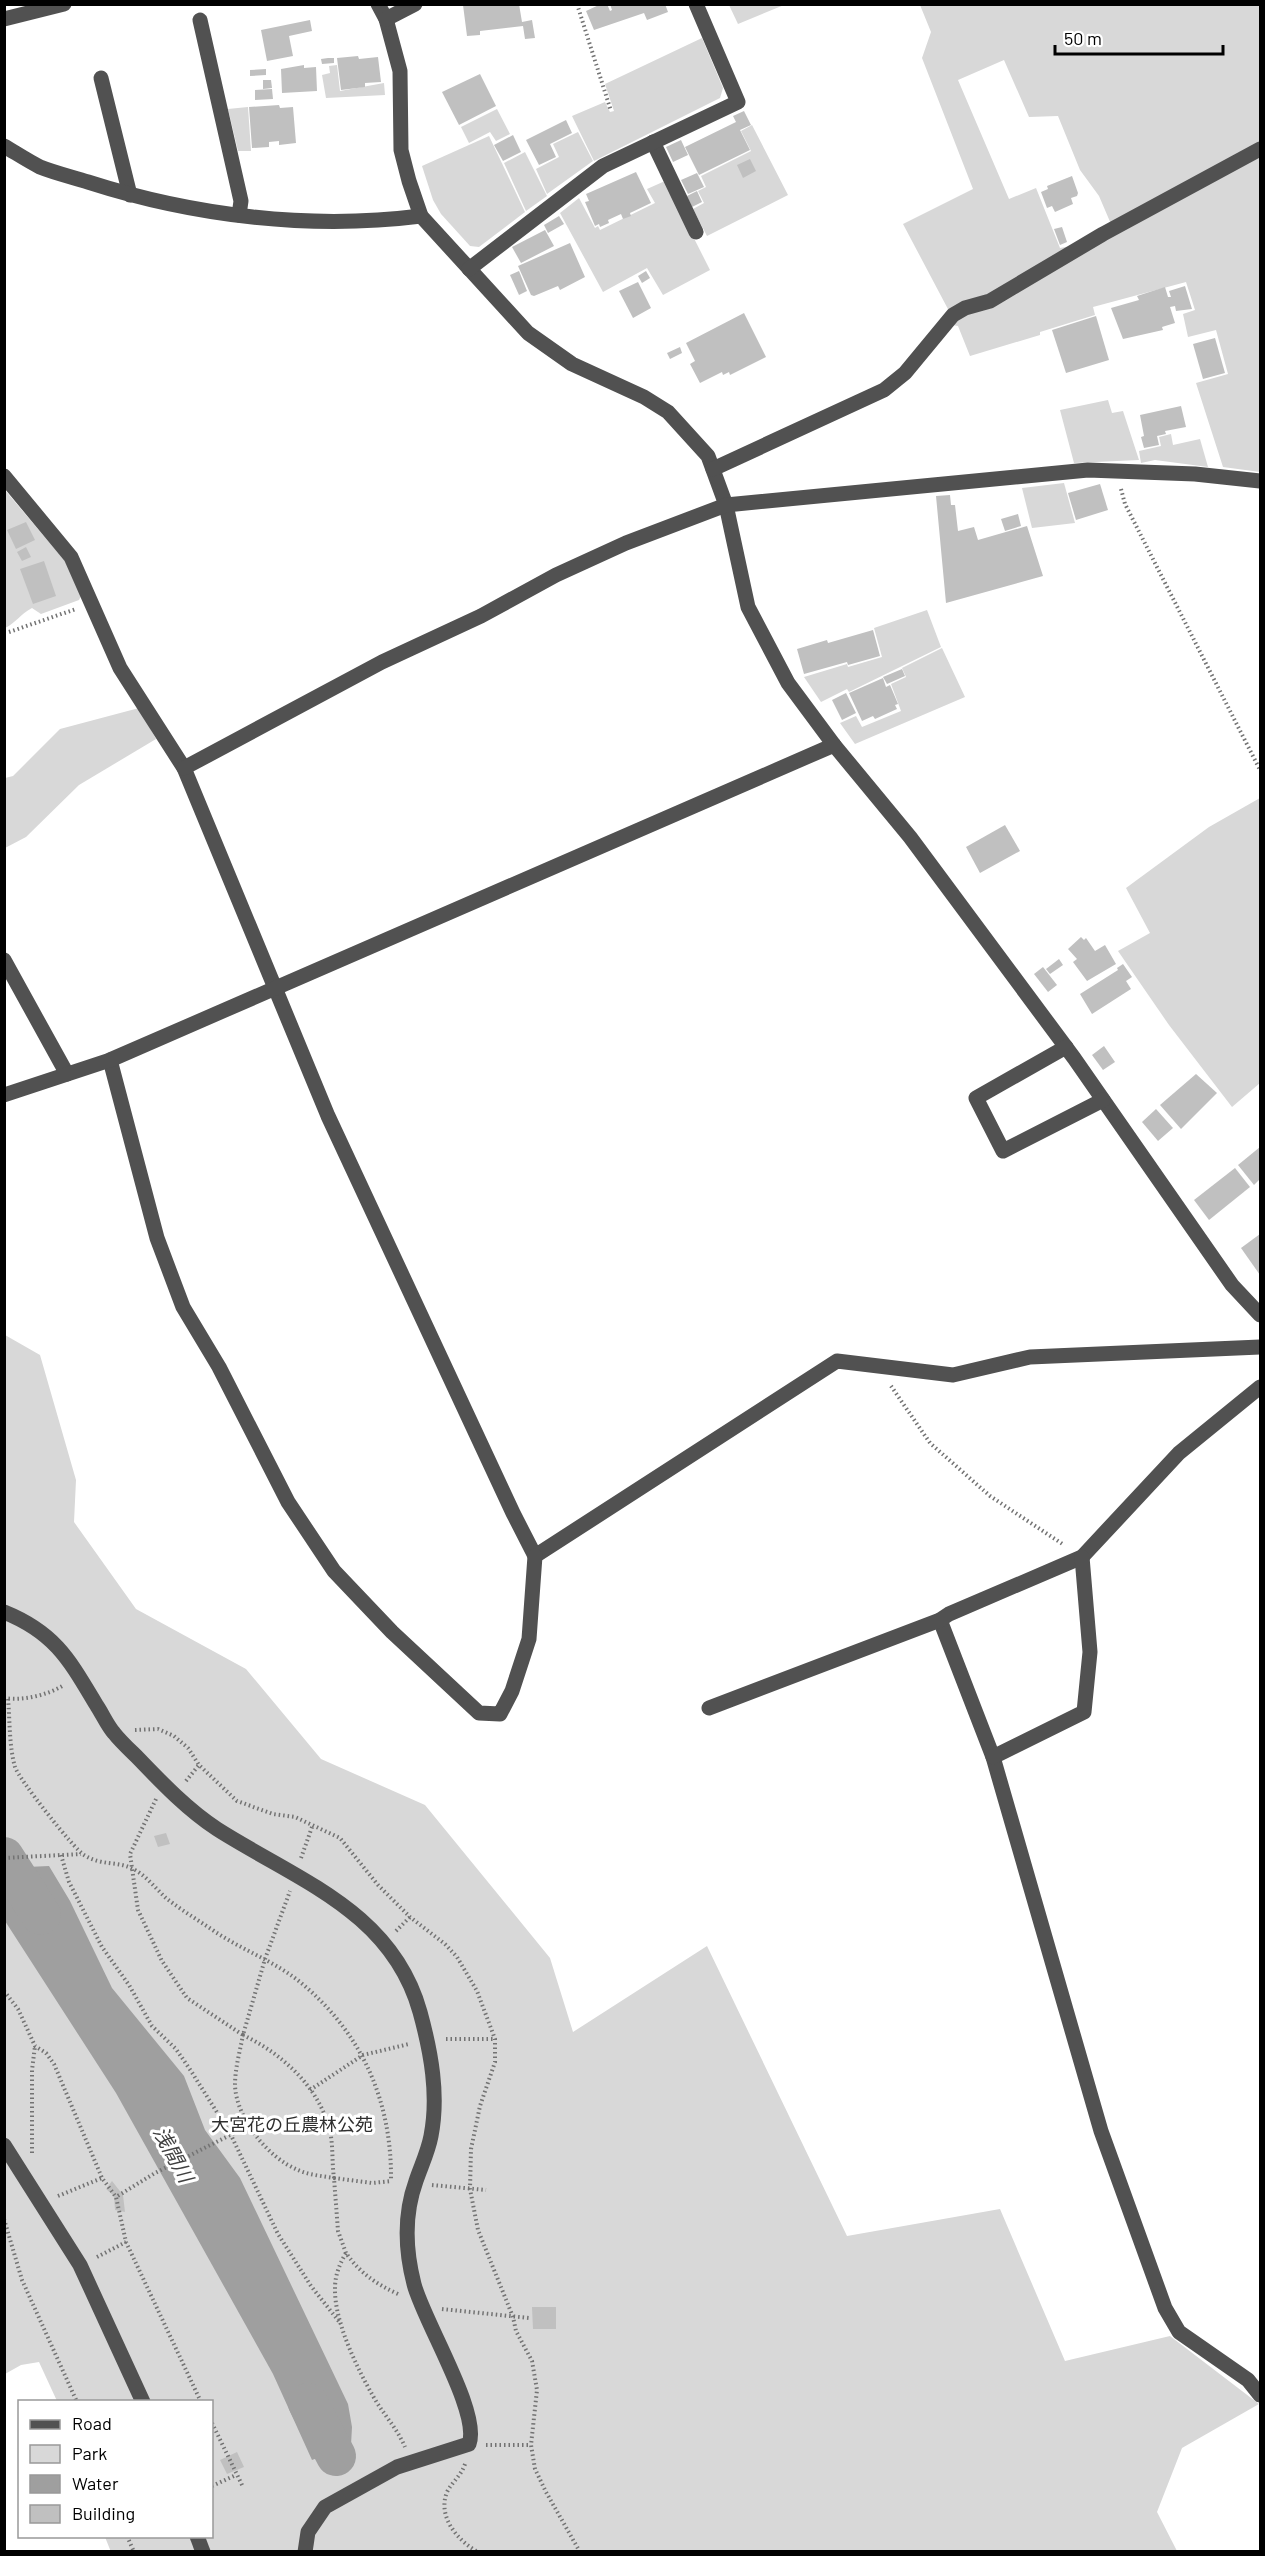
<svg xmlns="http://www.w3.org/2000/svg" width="1265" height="2556" font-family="Barlow,'Noto Sans JP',sans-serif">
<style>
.green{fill:#d8d8d8;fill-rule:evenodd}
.water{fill:#9f9f9f}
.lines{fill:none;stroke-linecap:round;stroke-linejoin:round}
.river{stroke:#9f9f9f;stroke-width:40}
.building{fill:#c0c0c0}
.path{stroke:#737373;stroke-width:4;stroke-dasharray:1.5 3;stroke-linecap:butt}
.minor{stroke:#515151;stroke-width:15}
.labels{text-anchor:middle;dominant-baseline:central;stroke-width:6;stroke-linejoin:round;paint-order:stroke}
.park-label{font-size:18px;fill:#2f2f2f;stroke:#fff}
.water-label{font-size:20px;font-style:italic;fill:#404040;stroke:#fff}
</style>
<rect width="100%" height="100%" fill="#fff"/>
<g class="green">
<polygon points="729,5 784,5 738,24"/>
<path d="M920,5H1260V472L1223,467L1196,383L1228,374L1216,330L1188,337L1183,314L1195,310L1186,282L1093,307L1095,315L1040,332V335L970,356L958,326L952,325L949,311L903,224L973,189L922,58L931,32ZM1004,60L1029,117L1058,116L1080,170L1099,196L1111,224L1071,246L1060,248L1036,188L1009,199L958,80Z"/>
<polygon points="702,38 723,88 720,98 594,161 572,116 605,102 610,112 614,111 605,84"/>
<polygon points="337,65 340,91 384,83 385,95 326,98 322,75 330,73 329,66"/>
<polygon points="248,107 251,151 238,151 228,109"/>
<polygon points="497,109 510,134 496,141 490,132 469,143 461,127"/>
<polygon points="752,125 788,195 707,236 693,209 704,203 698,191 706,187 701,176 751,151 741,131"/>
<polygon points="578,132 593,161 547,194 536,169 559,157 553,144"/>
<polygon points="489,136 525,212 479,247 470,246 441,214 433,200 422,166"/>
<polygon points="525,152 547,196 526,211 504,163"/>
<polygon points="665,181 710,270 663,295 647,268 603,292 560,213 579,198 595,228 598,226 600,230 655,203 647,189"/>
<polygon points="1108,400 1112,413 1123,411 1139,460 1074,463 1060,410"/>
<polygon points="1171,434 1173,445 1200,439 1208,467 1155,460 1141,463 1139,451 1161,446 1159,437"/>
<polygon points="1064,483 1075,523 1032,528 1022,488"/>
<path d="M4,489L65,561L81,596L79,600L41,614L32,608C20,614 16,623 5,628Z"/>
<polygon points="927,610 941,647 849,692 847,689 821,702 804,677 847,664 848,667 882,657 874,628"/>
<polygon points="942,648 965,697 855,744 840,723 856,716 862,727 901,711 891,684 906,677 902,668"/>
<polygon points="139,708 156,739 79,785 26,837 5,848 5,778 13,776 60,729"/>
<polygon points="1260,798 1260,1083 1232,1107 1169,1025 1118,951 1150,933 1126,888 1209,827"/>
<polygon points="5,1335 40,1355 76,1480 74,1522 136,1609 246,1669 321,1759 425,1805 550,1958 573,2032 707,1946 847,2236 1000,2209 1065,2361 1170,2336 1259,2404 1182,2448 1157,2512 1177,2551 111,2552 105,2537 212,2536 212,2402 57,2401 39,2362 21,2365 5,2374"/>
</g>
<polygon class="water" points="49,1866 70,1901 112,1988 184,2076 205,2130 240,2178 348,2404 352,2427 351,2445 312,2460 273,2374 116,2093 5,1921 5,1868"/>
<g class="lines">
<g class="river">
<polyline points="4,1857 41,1915"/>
<polyline points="308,2403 336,2456"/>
</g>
</g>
<g class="building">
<polygon points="519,4 522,22 532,20 535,38 525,39 523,26 480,31 480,35 467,36 463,5"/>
<polygon points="601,4 607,4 610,11 612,10 610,4 665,4 668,12 647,20 644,13 594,30 586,11"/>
<polygon points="310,20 312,31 289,36 293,56 267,61 261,30"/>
<polygon points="358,56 359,59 378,57 381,82 365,83 365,87 341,90 337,58"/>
<polygon points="328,58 334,58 334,63 322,64 321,59"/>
<polygon points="304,65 304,68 316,67 317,91 282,93 281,69"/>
<polygon points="266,69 266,75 250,76 250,70"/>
<polygon points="480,74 496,106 459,125 442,92"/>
<polygon points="263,80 271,80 272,88 263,89"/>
<polygon points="272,89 273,99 255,100 255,90"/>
<polygon points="279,105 280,108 293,107 296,143 279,145 279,141 269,142 269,147 252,148 249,107"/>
<polygon points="744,111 751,125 740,130 750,150 699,175 685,147 736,122 733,116"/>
<polygon points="566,120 572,133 550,144 556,157 539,165 526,140"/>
<polygon points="513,135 521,152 503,161 494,145"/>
<polygon points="681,140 688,155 673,162 666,147"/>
<polygon points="750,159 756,171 743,178 737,165"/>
<polygon points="636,172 651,203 630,213 631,216 623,219 621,214 608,220 609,223 600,227 599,224 595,226 585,202 589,201 586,194"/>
<polygon points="697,173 704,187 688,194 681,180"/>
<polygon points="1072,176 1078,193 1077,196 1071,198 1073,204 1055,212 1052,206 1047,208 1041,192 1048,189 1047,186"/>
<polygon points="697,191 702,202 692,207 687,196"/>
<polygon points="559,216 564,224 548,233 544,225"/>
<polygon points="1062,227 1067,242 1060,245 1054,229"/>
<polygon points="545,230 554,246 521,263 512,247"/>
<polygon points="570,243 585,277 560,290 558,286 534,296 531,295 518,266"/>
<polygon points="519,271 527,291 519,295 510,275"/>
<polygon points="646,271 650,278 642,283 638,276"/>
<polygon points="638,282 651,308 633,318 619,291"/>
<polygon points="1185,286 1192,309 1176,311 1175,306 1170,307 1175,323 1162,327 1163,330 1123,339 1111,308 1139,300 1137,296 1165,287 1168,297 1171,297 1169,291"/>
<polygon points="744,313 766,357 730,375 729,372 723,375 722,372 700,383 690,364 695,361 686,343"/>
<polygon points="1096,316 1109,360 1066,373 1052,330"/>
<polygon points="1215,338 1225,373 1203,379 1193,344"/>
<polygon points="680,347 682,353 670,359 667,353"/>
<polygon points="1181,406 1186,427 1165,431 1166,434 1157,436 1159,445 1144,448 1141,437 1144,436 1140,415"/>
<polygon points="1100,484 1108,510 1076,520 1068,493"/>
<polygon points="950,495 951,505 955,505 958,531 974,527 978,540 1027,526 1043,576 946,603 936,496"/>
<polygon points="1018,514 1021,526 1005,531 1001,519"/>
<polygon points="26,522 35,540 16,549 7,530"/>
<polygon points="26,547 31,557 22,561 17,552"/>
<polygon points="44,561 56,596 33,604 20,569"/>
<polygon points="873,630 880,656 848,665 847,662 804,674 797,649 827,640 828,643"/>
<polygon points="902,669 905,676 887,684 883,677"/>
<polygon points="883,678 886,687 890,685 898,704 895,705 897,709 875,719 873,716 862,721 849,693"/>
<polygon points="846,693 856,713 842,720 832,700"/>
<polygon points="1005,825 1020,851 980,873 966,847"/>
<polygon points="1081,937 1084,940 1086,938 1095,951 1105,945 1116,964 1087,981 1073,962 1077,959 1068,949"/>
<polygon points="1059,959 1063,965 1050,974 1046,969"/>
<polygon points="1123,964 1132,977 1126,981 1131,989 1092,1014 1080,994 1118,970 1117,968"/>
<polygon points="1043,967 1057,985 1048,992 1034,974"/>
<polygon points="1104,1046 1115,1062 1103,1070 1092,1055"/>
<polygon points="1196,1074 1217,1093 1181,1129 1160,1105"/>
<polygon points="1156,1109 1173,1128 1158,1141 1142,1122"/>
<polygon points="1260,1147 1260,1179 1254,1185 1238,1165"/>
<polygon points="1235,1168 1250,1187 1209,1220 1194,1200"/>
<polygon points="1260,1234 1260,1275 1241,1248"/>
<polygon points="166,1833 170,1844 158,1847 154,1836"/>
<polygon points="112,2181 123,2195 125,2212 115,2210 114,2196 106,2189"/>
<polygon points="532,2307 556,2307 556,2329 533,2329"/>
<polygon points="237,2452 244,2467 227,2474 220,2460"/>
</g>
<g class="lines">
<g class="path">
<polyline points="577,4 611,111"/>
<polyline points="1121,489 1125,504 1260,770"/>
<polyline points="9,632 76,609"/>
<polyline points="891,1386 930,1443 990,1496 1064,1545"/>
<path d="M4,1698C23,1701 48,1695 64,1685"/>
<path d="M8,1699C10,1721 9,1746 15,1767C18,1778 74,1849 84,1855C102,1866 116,1861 131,1868C145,1874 155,1888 166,1898C181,1910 198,1920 214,1931C242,1950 274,1961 300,1982C362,2033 392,2101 391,2181"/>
<polyline points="135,1730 158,1729 174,1736 188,1748 199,1765 237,1801 273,1814 295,1817 340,1838 378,1885 410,1917 445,1944 457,1957 477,1991 495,2039 495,2062 480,2106 471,2149 470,2189 478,2230 513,2317 516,2331 532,2361 537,2390 531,2445 535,2469 546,2492 580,2552"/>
<polyline points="186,1781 199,1765"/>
<polyline points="156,1799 130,1854 138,1910 162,1961 187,1998 243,2035 265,1959 290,1891"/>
<polyline points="61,1855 69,1882 102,1947 129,1985 152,2026 176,2049 191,2071 230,2133 278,2234 311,2286 341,2324"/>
<polyline points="4,1858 81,1854"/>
<polyline points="301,1858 312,1827"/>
<polyline points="396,1931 410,1917"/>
<polyline points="4,1991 18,2009 35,2046 46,2053 54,2064 102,2178"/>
<path d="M243,2035C283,2054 323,2090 331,2137C333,2150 332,2164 334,2178C322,2176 309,2175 298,2170C268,2158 236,2118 235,2085C235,2068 240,2051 243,2035Z"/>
<polyline points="446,2039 495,2039"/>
<polyline points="310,2090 363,2055 409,2044"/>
<polyline points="32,2153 32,2070 35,2046"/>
<polyline points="432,2185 486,2190"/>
<polyline points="58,2196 102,2178 116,2197"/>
<polyline points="4,2219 22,2280 77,2402"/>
<polyline points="346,2253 338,2231 334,2178 372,2183 392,2181"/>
<polyline points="97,2257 126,2242"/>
<path d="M398,2294C376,2284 360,2273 346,2253C340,2263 335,2275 335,2288C334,2321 357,2368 373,2396C383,2414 397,2428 405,2447"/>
<polyline points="442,2309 529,2318"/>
<polyline points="201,2402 126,2242 116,2197 155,2173 250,2125"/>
<polyline points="212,2423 243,2487"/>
<polyline points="486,2445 531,2445"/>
<path d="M465,2464C461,2476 452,2482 447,2492C437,2517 458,2541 478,2552"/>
<polyline points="212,2486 236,2475"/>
<polyline points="127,2536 134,2552"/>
</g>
<g class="minor">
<polyline points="378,4 386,19 400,71 401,150 409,181 421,216 528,333 572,364 644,397 668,412 708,456 726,505 748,607 788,683 834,745 910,837 1074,1058 1232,1285 1260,1315"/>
<polyline points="4,19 64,4"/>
<polyline points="386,19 415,4"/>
<polyline points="200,20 241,201 239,215"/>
<polyline points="101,78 130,195"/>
<polyline points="653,142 696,232"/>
<path d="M4,146C16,153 28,161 40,167C55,173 72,177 88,182C194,216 310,230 421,216"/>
<polyline points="469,269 603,166 738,102 696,4"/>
<polyline points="713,469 884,390 905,373 953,315 965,308 990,301 1103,234 1260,149"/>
<polyline points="4,476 71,557 120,668 184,768 328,1116 513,1513 535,1556 837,1361 953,1375 1030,1357 1260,1347"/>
<polyline points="184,768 382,662 481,616 556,575 626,543 726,505 1088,470 1195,474 1260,481"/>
<polyline points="4,960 67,1074"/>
<polyline points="1066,1047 976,1098 1003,1151 1103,1100"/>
<polyline points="110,1060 157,1238 183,1307 219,1367 288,1502 334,1571 392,1632 479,1713 500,1714 512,1691 529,1639 535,1556"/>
<polyline points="4,1095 110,1060 834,745"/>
<path d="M4,1612C56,1633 70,1661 97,1706C103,1715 107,1725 114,1733C121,1742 131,1751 139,1759C163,1784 188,1810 217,1829C297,1880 392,1911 420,2012C431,2052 439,2095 431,2136C428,2152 421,2166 416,2181C404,2214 405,2249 414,2284C423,2320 481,2413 469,2444L397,2467L325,2507L308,2532L305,2552"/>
<polyline points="940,1620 993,1757 1101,2131 1165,2308 1179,2332 1248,2380 1260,2395"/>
<polyline points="709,1708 940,1620 949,1614 1082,1557 1179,1453 1260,1387"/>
<polyline points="993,1757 1084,1712 1090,1652 1082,1557"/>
<polyline points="4,2145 80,2265 143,2402"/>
<polyline points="197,2536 203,2552"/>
</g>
</g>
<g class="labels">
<g class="park-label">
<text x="292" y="2124">大宮花の丘農林公苑</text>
</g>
<g class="water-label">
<text transform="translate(174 2154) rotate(62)">浅間川</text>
</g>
</g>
<rect width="1265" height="2556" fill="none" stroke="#000000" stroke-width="12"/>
<rect x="18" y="2400" width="195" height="138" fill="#ffffff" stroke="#999999" stroke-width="1.5"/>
<rect x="30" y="2420" width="30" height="9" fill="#515151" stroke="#999999" stroke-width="1.5"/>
<text x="72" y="2430" font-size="18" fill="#000000">Road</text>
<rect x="30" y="2445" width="30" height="18" fill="#d8d8d8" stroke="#999999" stroke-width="1.5"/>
<text x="72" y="2460" font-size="18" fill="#000000">Park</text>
<rect x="30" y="2475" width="30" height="18" fill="#9f9f9f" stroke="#999999" stroke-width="1.5"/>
<text x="72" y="2490" font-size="18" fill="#000000">Water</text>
<rect x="30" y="2505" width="30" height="18" fill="#c0c0c0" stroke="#999999" stroke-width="1.5"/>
<text x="72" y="2520" font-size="18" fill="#000000">Building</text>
<path d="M1055 45v9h168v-9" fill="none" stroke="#000000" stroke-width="3"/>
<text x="1064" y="45" font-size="18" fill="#000000" stroke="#ffffff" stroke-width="4.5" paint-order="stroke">50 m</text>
</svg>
